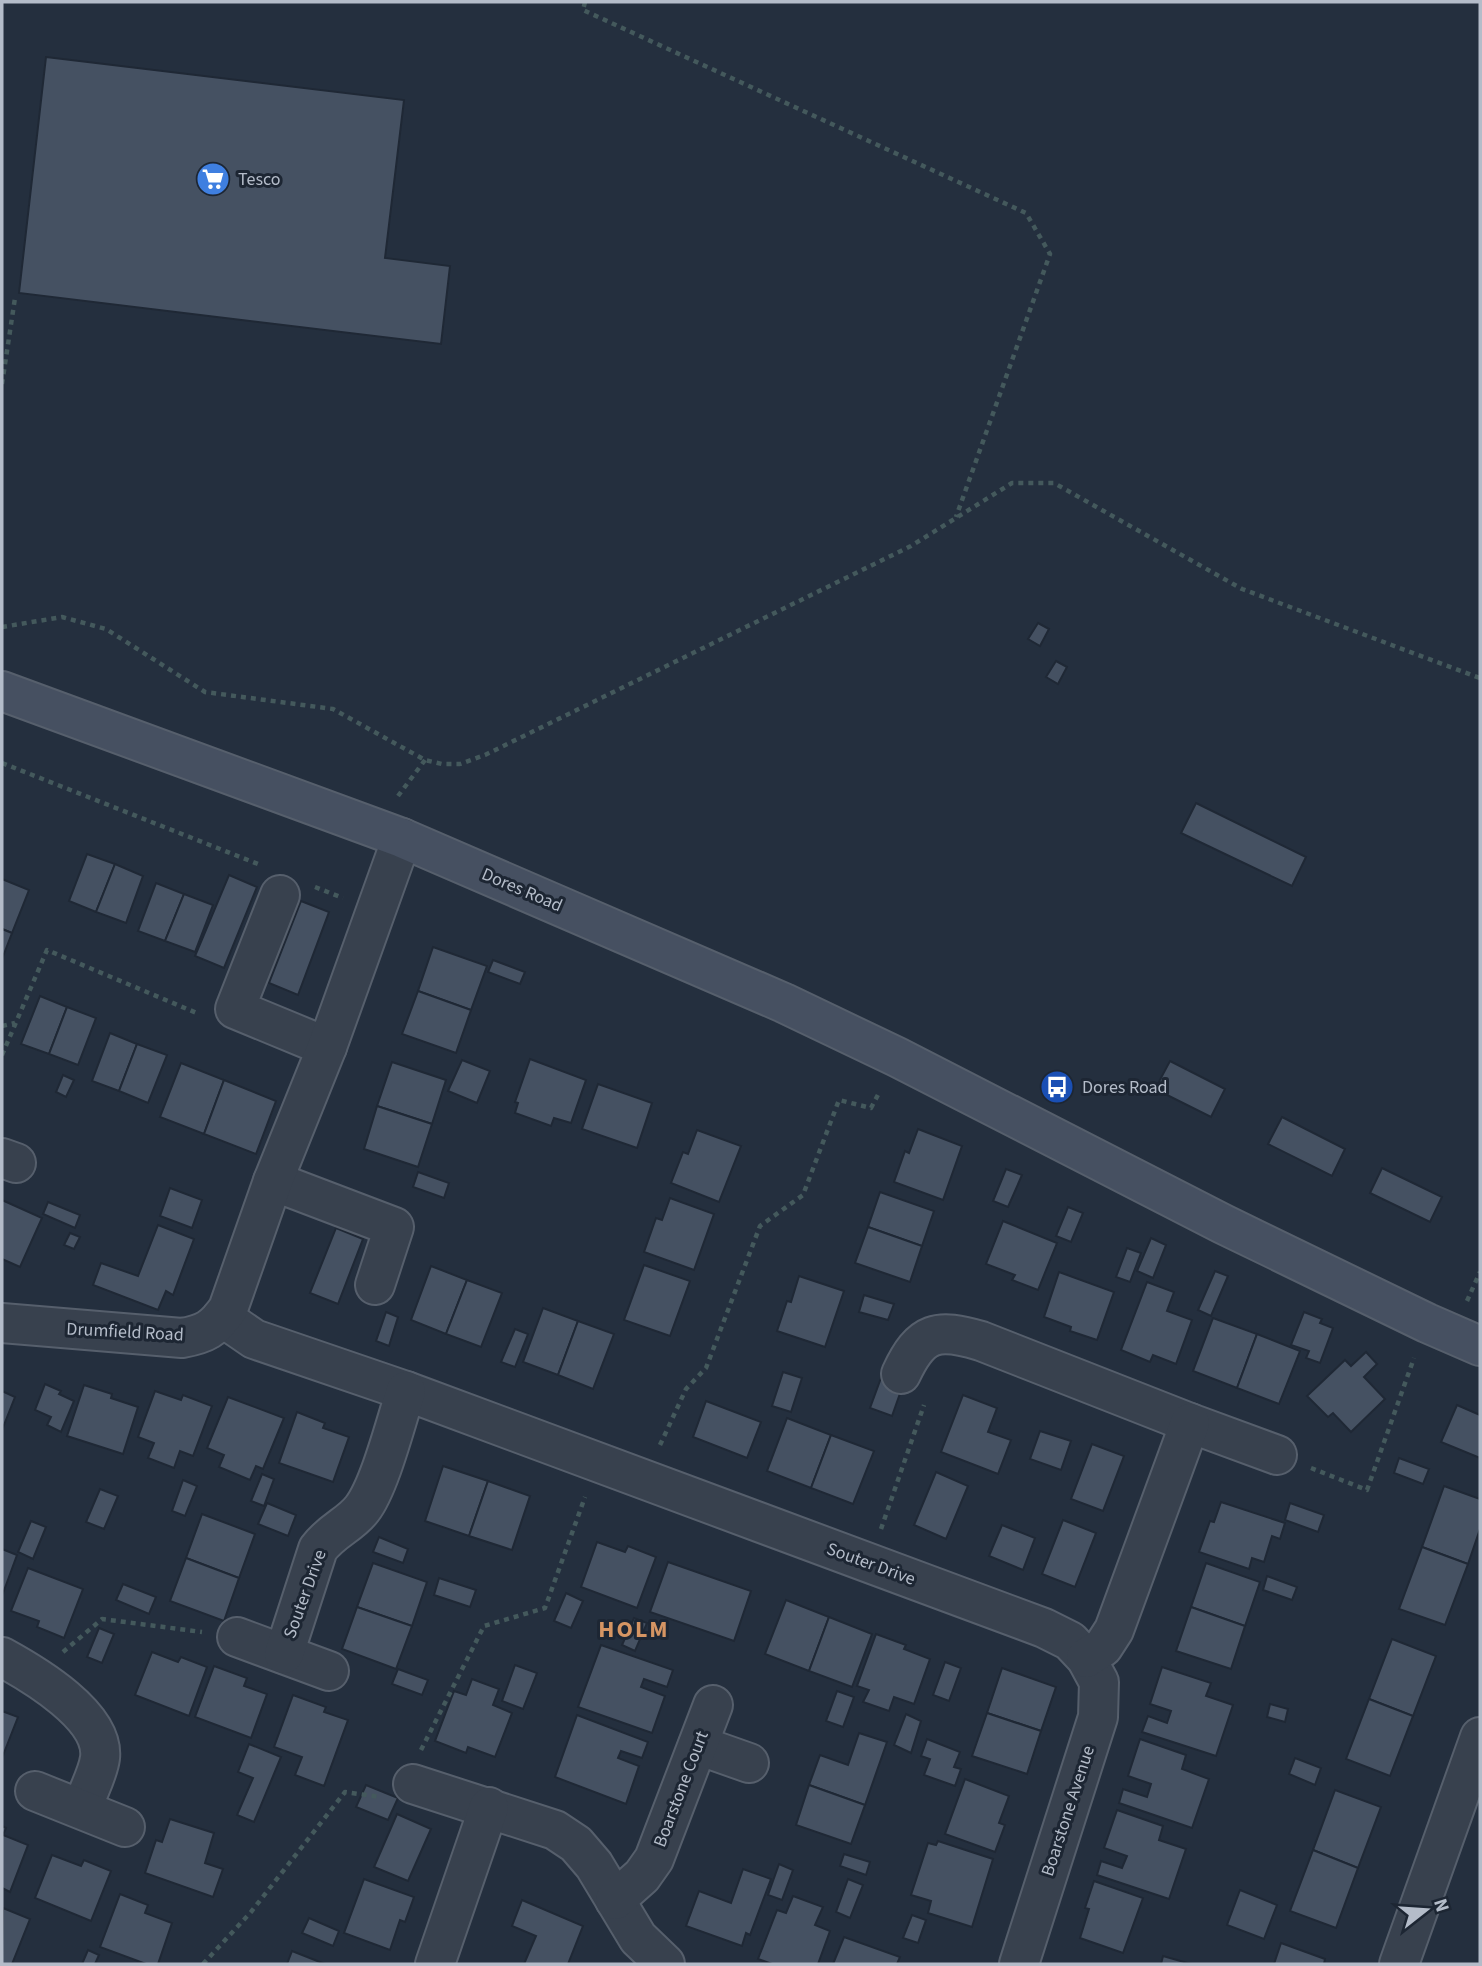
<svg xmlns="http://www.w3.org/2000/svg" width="1482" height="1966" font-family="'Source Sans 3',sans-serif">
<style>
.building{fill:#455162;stroke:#1f2835;stroke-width:2}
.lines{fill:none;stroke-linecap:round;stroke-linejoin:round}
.street-casing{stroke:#565f6c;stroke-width:42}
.secondary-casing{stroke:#565f6c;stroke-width:42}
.path{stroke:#44595c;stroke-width:4.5;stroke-dasharray:5 5;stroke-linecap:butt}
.street{stroke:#38414e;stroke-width:38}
.secondary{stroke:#465061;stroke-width:38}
.labels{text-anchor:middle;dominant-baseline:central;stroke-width:6;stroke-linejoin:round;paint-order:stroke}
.poi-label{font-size:18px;fill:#b4bcc9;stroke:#1d2633;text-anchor:start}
.street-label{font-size:18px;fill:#b4bcc9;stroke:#1d2633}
.district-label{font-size:24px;font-weight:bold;letter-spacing:2px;fill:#d59563;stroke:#1d2633}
</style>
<rect width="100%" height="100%" fill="#242f3e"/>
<g class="building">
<polygon points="46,57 404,100 385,258 450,266 441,344 19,293"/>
<polygon points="1038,623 1049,629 1040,646 1028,639"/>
<polygon points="1056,661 1067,667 1058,684 1046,677"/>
<polygon points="1196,803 1306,857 1292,886 1181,833"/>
<polygon points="87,854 115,864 96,912 69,901"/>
<polygon points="115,864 143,876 126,923 96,912"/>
<polygon points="229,875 257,887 224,968 195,956"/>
<polygon points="2,879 29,890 12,933 2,929"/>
<polygon points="156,883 184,894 165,941 138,931"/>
<polygon points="184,894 213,905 195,952 165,941"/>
<polygon points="301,901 329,912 298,995 269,983"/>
<polygon points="2,929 12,933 2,959"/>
<polygon points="433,947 487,966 471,1010 418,991"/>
<polygon points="493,960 525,972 520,984 488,972"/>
<polygon points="418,991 471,1010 456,1053 402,1034"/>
<polygon points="40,996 67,1007 49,1054 21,1044"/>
<polygon points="67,1007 96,1018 78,1065 49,1054"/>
<polygon points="110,1033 137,1044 119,1091 92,1081"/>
<polygon points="137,1044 167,1055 148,1103 119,1091"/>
<polygon points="530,1059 586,1080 571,1123 554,1118 551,1126 515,1113 518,1103 515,1102"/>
<polygon points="462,1060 490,1071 477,1103 448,1091"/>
<polygon points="1170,1061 1225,1089 1211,1117 1155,1089"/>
<polygon points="392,1062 446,1080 432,1124 377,1106"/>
<polygon points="181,1063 224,1080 204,1134 160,1117"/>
<polygon points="63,1075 74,1080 66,1097 56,1092"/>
<polygon points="224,1080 276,1101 256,1154 204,1134"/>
<polygon points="598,1084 652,1103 637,1148 582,1129"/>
<polygon points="377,1106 432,1124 418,1167 364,1149"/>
<polygon points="1282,1117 1345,1149 1332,1176 1268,1144"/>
<polygon points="918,1129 962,1146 943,1200 894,1182 905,1151 909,1153"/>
<polygon points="697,1130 741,1146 719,1202 671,1183 683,1152 688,1154"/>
<polygon points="1382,1168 1442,1197 1430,1222 1370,1193"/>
<polygon points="1006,1169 1022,1175 1008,1207 993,1201"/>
<polygon points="418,1172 449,1183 444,1198 413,1187"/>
<polygon points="170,1188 202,1200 192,1228 160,1216"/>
<polygon points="880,1192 934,1211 922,1246 868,1227"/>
<polygon points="670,1198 714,1214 694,1270 644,1252 656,1218 662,1220"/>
<polygon points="2,1200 42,1218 20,1267 2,1259"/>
<polygon points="48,1202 80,1215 75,1228 43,1214"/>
<polygon points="1068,1207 1083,1213 1071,1242 1056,1236"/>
<polygon points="1003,1221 1057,1243 1038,1290 1012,1280 1015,1275 986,1264"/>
<polygon points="158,1225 194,1239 173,1295 166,1291 158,1310 93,1285 101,1263 138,1276"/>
<polygon points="868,1227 922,1246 910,1282 855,1263"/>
<polygon points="336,1228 363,1239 338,1304 310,1293"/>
<polygon points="70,1233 80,1237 74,1249 64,1245"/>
<polygon points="1151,1238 1166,1245 1153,1278 1137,1271"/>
<polygon points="1127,1248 1141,1253 1130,1282 1116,1277"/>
<polygon points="644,1265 690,1281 670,1336 624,1320"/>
<polygon points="431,1266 467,1280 446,1334 411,1320"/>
<polygon points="1215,1271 1228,1276 1211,1316 1198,1310"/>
<polygon points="1059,1272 1114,1292 1097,1340 1070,1331 1071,1327 1044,1317"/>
<polygon points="799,1276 844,1291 825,1347 777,1331 787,1301 791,1302"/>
<polygon points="467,1280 502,1293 481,1347 446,1334"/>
<polygon points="1147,1282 1174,1292 1167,1311 1192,1320 1176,1364 1153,1355 1150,1362 1121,1350"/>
<polygon points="864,1295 894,1304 888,1320 859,1312"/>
<polygon points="543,1308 578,1321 558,1375 523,1362"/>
<polygon points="386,1312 398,1317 389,1346 376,1341"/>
<polygon points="1304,1312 1322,1319 1320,1323 1333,1328 1320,1363 1306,1358 1309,1351 1291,1345"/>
<polygon points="1213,1318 1257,1334 1237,1388 1193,1371"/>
<polygon points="578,1321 614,1334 593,1389 558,1375"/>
<polygon points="515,1329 528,1334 515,1367 501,1362"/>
<polygon points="1257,1334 1300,1351 1279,1404 1237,1388"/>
<polygon points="1366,1352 1377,1364 1364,1377 1385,1399 1351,1432 1333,1413 1328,1417 1307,1396 1345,1360 1351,1366"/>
<polygon points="783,1372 802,1378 791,1412 772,1406"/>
<polygon points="881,1378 903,1385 892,1416 870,1408"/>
<polygon points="45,1384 61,1391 59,1394 74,1401 61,1432 47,1425 51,1417 35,1410"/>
<polygon points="84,1385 112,1394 111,1398 138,1407 123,1454 67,1436"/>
<polygon points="2,1391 15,1397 2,1430"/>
<polygon points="155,1391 181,1400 183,1395 212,1406 193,1456 180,1451 174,1468 148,1458 154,1443 138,1437"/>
<polygon points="963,1395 997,1408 988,1432 1011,1440 998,1474 941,1452"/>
<polygon points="228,1397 284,1418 263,1469 256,1466 250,1480 219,1467 224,1455 207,1448"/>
<polygon points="706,1401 761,1422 747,1458 693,1437"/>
<polygon points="1457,1405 1480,1415 1480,1458 1441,1442"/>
<polygon points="297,1412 325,1423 323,1428 349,1437 333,1482 279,1463"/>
<polygon points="787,1418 831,1435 811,1488 767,1471"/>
<polygon points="1040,1431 1071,1441 1061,1470 1030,1459"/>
<polygon points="831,1435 874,1451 853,1504 811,1488"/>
<polygon points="1092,1444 1124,1456 1103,1511 1071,1499"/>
<polygon points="1399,1458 1429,1469 1423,1484 1394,1473"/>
<polygon points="443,1466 488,1481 469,1536 425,1521"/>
<polygon points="936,1472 968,1486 946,1539 914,1525"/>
<polygon points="262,1474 274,1479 264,1506 251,1501"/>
<polygon points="183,1480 197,1486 185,1516 172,1511"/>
<polygon points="488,1481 530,1496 512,1550 469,1536"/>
<polygon points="1444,1486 1480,1499 1480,1529 1468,1564 1422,1547"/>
<polygon points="100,1489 118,1496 104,1529 86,1522"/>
<polygon points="1221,1502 1285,1523 1280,1539 1272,1536 1264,1562 1252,1558 1249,1569 1199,1552 1210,1521 1214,1522"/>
<polygon points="267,1503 296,1515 288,1536 258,1524"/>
<polygon points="1290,1503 1324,1515 1318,1532 1285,1520"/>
<polygon points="202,1514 255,1534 239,1578 186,1558"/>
<polygon points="1063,1520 1096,1533 1075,1587 1042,1574"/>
<polygon points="31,1521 46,1527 33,1559 18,1552"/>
<polygon points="1002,1525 1035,1538 1023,1570 989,1556"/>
<polygon points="379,1537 408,1549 403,1563 373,1552"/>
<polygon points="597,1542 625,1552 628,1546 656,1557 637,1608 581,1587"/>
<polygon points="1422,1547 1468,1564 1445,1625 1399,1609"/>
<polygon points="2,1549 17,1555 2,1596"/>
<polygon points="186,1558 239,1578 224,1621 170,1601"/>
<polygon points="668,1562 751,1591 734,1641 650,1612"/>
<polygon points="373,1563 427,1582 412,1626 357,1607"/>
<polygon points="1206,1563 1260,1582 1245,1626 1191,1607"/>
<polygon points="28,1568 83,1589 64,1638 37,1627 39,1621 11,1611"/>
<polygon points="1267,1576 1297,1587 1292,1600 1263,1590"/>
<polygon points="439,1578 476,1590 470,1607 434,1595"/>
<polygon points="123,1584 156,1597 149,1614 116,1600"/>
<polygon points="566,1593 583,1601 571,1628 554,1621"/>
<polygon points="786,1600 829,1617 809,1671 765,1654"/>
<polygon points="357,1607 412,1626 396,1669 342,1649"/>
<polygon points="1191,1607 1245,1626 1231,1669 1176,1651"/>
<polygon points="829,1617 872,1634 852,1687 809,1671"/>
<polygon points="634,1618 647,1623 635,1651 622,1645"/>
<polygon points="99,1628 114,1634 102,1663 87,1657"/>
<polygon points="876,1634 906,1645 904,1649 930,1659 914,1704 894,1697 889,1711 863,1702 869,1690 857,1686"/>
<polygon points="1392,1639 1436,1656 1413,1716 1369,1699"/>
<polygon points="601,1645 673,1670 667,1687 644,1679 641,1687 665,1696 652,1733 578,1707"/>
<polygon points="152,1652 178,1662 181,1657 207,1667 189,1716 135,1695"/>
<polygon points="945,1662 961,1668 949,1701 933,1695"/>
<polygon points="515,1665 537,1673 523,1709 502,1701"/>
<polygon points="214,1666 247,1678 244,1686 267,1694 251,1738 195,1717"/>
<polygon points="1162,1667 1211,1683 1206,1696 1233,1705 1216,1756 1142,1732 1148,1716 1167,1723 1171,1711 1150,1704"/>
<polygon points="1002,1668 1056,1687 1041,1731 987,1713"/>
<polygon points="398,1669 428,1680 422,1695 392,1684"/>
<polygon points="472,1679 499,1689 493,1705 512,1713 495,1757 468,1747 466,1753 435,1741 454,1691 466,1695"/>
<polygon points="837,1691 854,1697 843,1727 826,1721"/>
<polygon points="293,1695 326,1707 324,1712 348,1720 324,1786 295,1775 302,1757 274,1747"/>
<polygon points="1369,1699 1413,1716 1390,1776 1346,1759"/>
<polygon points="1270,1704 1288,1709 1285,1722 1267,1717"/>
<polygon points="2,1711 18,1717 2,1758"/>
<polygon points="987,1713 1041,1731 1027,1774 972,1756"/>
<polygon points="906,1714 921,1721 911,1753 894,1745"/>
<polygon points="577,1715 648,1742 642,1758 621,1751 618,1758 639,1766 626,1804 555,1777"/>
<polygon points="859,1733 887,1742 865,1805 809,1785 820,1755 848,1765"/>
<polygon points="927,1739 960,1752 954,1767 961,1769 955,1786 924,1775 930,1759 921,1756"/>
<polygon points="1140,1739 1186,1755 1182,1769 1209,1779 1192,1828 1119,1803 1123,1789 1147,1797 1151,1784 1128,1776"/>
<polygon points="249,1744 281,1757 254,1822 237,1815 253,1778 238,1772"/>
<polygon points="1295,1758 1321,1768 1315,1785 1289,1774"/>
<polygon points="965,1779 1009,1796 999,1823 1005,1825 995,1852 945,1834"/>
<polygon points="366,1785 398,1798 388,1820 356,1807"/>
<polygon points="809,1785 865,1805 851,1844 796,1825"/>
<polygon points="1335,1790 1381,1807 1358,1868 1313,1850"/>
<polygon points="1117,1810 1163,1826 1159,1840 1186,1849 1169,1899 1097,1875 1101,1861 1122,1868 1127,1856 1104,1848"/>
<polygon points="397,1814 431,1829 408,1881 374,1867"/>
<polygon points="170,1819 214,1833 205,1863 223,1869 213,1897 145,1873 156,1840 162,1842"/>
<polygon points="2,1826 6,1828 3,1835 28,1845 10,1892 2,1888"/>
<polygon points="938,1841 993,1859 972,1927 928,1913 931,1901 911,1895 928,1843 936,1845"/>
<polygon points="1313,1850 1358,1868 1336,1928 1290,1911"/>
<polygon points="844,1854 870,1862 866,1875 840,1866"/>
<polygon points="52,1855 81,1866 84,1860 111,1871 91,1921 35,1898"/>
<polygon points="779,1864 793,1870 782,1900 768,1895"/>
<polygon points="743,1869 771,1879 750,1935 746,1933 742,1946 686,1926 699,1891 731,1903"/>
<polygon points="364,1879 414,1897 405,1922 400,1920 390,1950 344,1933"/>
<polygon points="848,1879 863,1885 850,1918 836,1912"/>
<polygon points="1094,1881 1143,1898 1123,1953 1080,1938 1089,1909 1085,1908"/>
<polygon points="1240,1890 1277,1905 1264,1939 1227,1925"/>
<polygon points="120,1894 148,1905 145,1913 172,1923 158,1964 146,1964 100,1947"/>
<polygon points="793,1896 823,1907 815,1925 830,1931 818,1964 772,1964 758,1959 777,1910 786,1913"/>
<polygon points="522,1900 583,1926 568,1964 524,1964 536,1936 512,1926"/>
<polygon points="3,1908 30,1919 12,1964 2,1964"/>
<polygon points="912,1915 926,1920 918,1943 903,1938"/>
<polygon points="309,1918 339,1931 333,1946 302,1933"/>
<polygon points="844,1937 900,1957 897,1964 833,1964"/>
<polygon points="1281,1943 1325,1959 1324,1964 1274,1964"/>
<polygon points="88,1950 99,1955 95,1964 82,1964"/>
<polygon points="292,1951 325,1964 287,1964"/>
<polygon points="1163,1956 1191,1964 1161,1964"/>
</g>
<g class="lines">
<defs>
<g id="street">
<polyline points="280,895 235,1009 327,1047"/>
<polyline points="2,1158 16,1163"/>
<polyline points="273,1181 394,1227 375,1285"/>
<polyline points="222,1317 254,1339 406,1391 1044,1628 1070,1641 1086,1658 1099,1682 1098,1717 1019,1964"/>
<path d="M2,1323L182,1338C205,1334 214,1329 228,1309L273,1181L327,1047L402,838"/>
<path d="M901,1374C921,1331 937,1328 981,1341L1190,1423L1277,1455"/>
<polyline points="237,1637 329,1671"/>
<path d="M284,1654L318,1549C332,1530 350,1525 362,1509C380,1486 396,1421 406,1391"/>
<path d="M2,1657C33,1674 105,1716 100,1758C98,1774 87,1793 82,1809"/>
<polyline points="1086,1658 1103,1647 1114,1630 1190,1423"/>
<polyline points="698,1745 749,1763"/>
<polyline points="413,1784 555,1830 576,1844 594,1865 638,1938 665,1964"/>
<polyline points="35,1791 125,1827"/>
<polyline points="615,1900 642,1876 654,1859 713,1705"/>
<polyline points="435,1964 489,1807"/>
<polyline points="1399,1964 1480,1737"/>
</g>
<polyline id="secondary" points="2,691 402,838 784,1003 897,1057 1223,1224 1427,1323 1480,1346"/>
</defs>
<use href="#street" class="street-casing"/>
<use href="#secondary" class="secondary-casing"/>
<g class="path">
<polyline points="585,2 583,10 1026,213 1050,254 956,517"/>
<polyline points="2,384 15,298"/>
<polyline points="2,627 62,617 106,629 205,692 333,709 425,760 442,764 460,764 485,755 911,546 1012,483 1054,483 1242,589 1480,678"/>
<polyline points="2,763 258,864"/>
<polyline points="398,796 425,760"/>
<polyline points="315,887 343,898"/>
<polyline points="2,1026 15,1023"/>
<polyline points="2,1055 47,950 199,1014"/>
<polyline points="1467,1301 1480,1272"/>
<polyline points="660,1445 686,1389 706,1368 760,1226 803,1195 839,1100 871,1108 880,1091"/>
<polyline points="1311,1468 1367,1490 1414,1358"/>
<polyline points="881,1529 924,1405"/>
<polyline points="63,1652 102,1619 202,1632"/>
<polyline points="421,1750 484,1626 545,1608 585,1497"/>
<polyline points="203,1964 251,1912 345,1792 380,1797"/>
</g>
<use href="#street" class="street"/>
<use href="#secondary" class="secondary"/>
</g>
<defs>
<symbol id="supermarket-disc" viewBox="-11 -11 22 22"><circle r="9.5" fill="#3f7fe0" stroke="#1d2633"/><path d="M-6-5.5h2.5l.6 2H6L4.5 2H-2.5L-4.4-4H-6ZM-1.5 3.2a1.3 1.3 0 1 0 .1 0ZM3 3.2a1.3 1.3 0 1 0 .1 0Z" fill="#fff"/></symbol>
<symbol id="bus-disc" viewBox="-11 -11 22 22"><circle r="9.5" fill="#1a4fb4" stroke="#1d2633"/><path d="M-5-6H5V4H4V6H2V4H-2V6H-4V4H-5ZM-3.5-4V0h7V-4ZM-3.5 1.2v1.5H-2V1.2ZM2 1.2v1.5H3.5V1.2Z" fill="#fff"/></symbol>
</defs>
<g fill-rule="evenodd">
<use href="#supermarket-disc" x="194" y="160" width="38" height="38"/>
<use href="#bus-disc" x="1038" y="1068" width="38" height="38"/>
</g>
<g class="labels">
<g class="poi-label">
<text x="238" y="179">Tesco</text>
<text x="1082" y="1087">Dores Road</text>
</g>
<g class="street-label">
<text transform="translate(522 890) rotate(23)">Dores Road</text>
<text transform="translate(125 1332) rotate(3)">Drumfield Road</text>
<text transform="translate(871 1564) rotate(20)">Souter Drive</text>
<text transform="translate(305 1594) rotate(-70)">Souter Drive</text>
<text transform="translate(681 1789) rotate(-69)">Boarstone Court</text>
<text transform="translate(1068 1811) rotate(-72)">Boarstone Avenue</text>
</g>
<g class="district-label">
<text x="634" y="1629">HOLM</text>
</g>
</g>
<rect width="1482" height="1966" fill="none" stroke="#b4bcc9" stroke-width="7"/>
<g transform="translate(1426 1910) rotate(73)" stroke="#1d2633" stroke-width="5" paint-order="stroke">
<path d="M0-5L12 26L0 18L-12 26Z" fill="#b4bcc9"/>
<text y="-10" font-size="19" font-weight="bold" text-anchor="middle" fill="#b4bcc9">N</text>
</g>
</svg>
